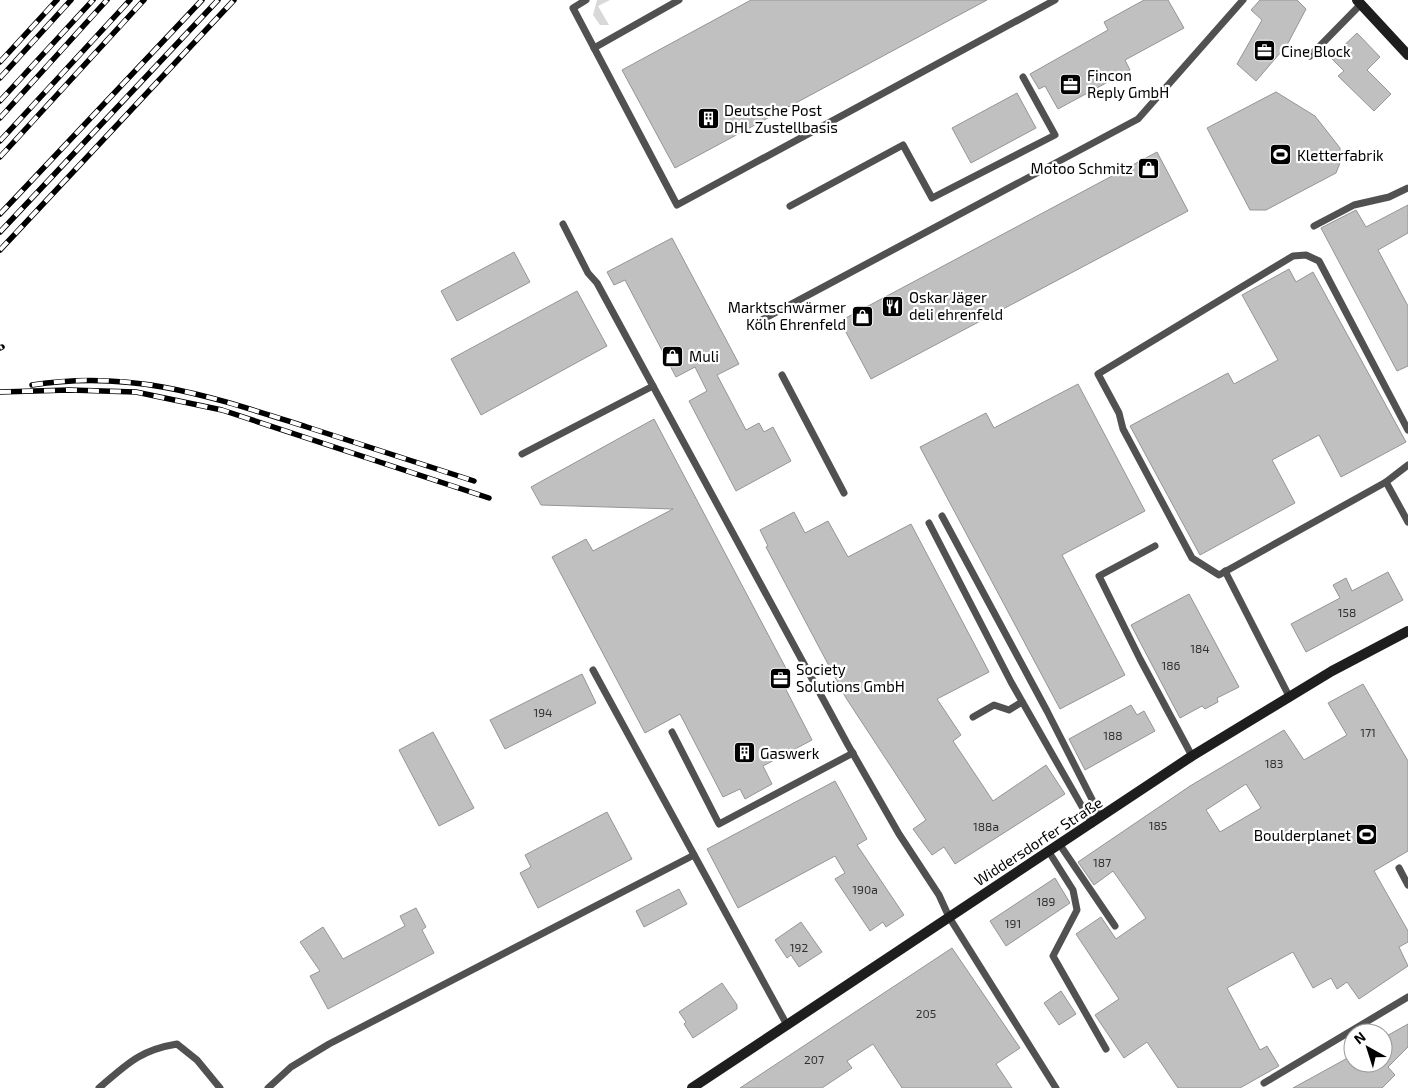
<svg xmlns="http://www.w3.org/2000/svg" width="1408" height="1088" font-family="'Exo 2',sans-serif">
<style>
.green{fill:#d8d8d8}
.building{fill:#c0c0c0;stroke:#959595;fill-rule:evenodd}
.lines{fill:none;stroke-linecap:round;stroke-linejoin:round}
.lane{stroke:#515151;stroke-width:7}
.secondary{stroke:#1e1e1e;stroke-width:10}
.rail-casing{stroke:#000;stroke-width:5.5}
.rail{stroke:#fff;stroke-width:4;stroke-dasharray:11;stroke-linecap:butt}
.labels{text-anchor:middle;dominant-baseline:central;stroke-width:4.5;stroke-linejoin:round;paint-order:stroke}
.number-label{font-size:12px;fill:#303030}
.poi-label{font-size:15px;fill:#000;stroke:#fff;text-anchor:start}
.street-label{font-size:15px;fill:#000;stroke:#fff}
</style>
<rect width="100%" height="100%" fill="#fff"/>
<polygon class="green" points="597,0 610,0 598,6 609,25 600,25 593,15"/>
<g class="building">
<polygon points="751,0 987,0 675,168 622,70"/>
<polygon points="1144,0 1168,0 1184,28 1125,60 1130,70 1058,109 1045,86 1039,89 1030,74 1108,30 1104,22"/>
<polygon points="1260,0 1297,0 1306,9 1287,45 1256,81 1237,64 1262,20 1251,10"/>
<polygon points="1357,33 1380,57 1367,70 1391,94 1374,111 1338,76 1344,71 1331,58"/>
<polygon points="1276,92 1315,116 1340,148 1340,163 1336,173 1266,210 1250,210 1207,128"/>
<polygon points="1017,93 1036,128 971,163 952,128"/>
<polygon points="1157,152 1188,211 871,379 840,321"/>
<polygon points="1408,205 1408,233 1378,250 1408,306 1408,366 1397,371 1321,228 1356,210 1366,227"/>
<polygon points="672,238 739,364 717,375 746,430 759,423 764,432 773,427 791,461 736,491 689,401 707,391 695,367 676,377 625,280 614,285 607,272"/>
<polygon points="514,252 530,282 457,321 441,291"/>
<polygon points="1289,269 1296,282 1313,272 1406,442 1341,477 1319,435 1272,460 1295,503 1200,555 1130,426 1228,373 1234,384 1278,360 1242,295"/>
<polygon points="577,291 607,346 481,415 451,359"/>
<polygon points="1078,384 1145,511 1062,555 1125,675 1060,709 920,447 986,413 994,428"/>
<polygon points="654,419 790,676 781,680 812,740 763,766 772,784 745,799 740,789 723,797 680,714 645,733 552,557 586,539 593,551 673,509 541,505 531,487"/>
<polygon points="794,512 805,533 828,521 848,557 911,524 989,672 937,699 961,735 953,741 993,801 1046,765 1065,794 955,864 944,847 932,855 913,829 926,820 846,698 766,547 768,546 760,530"/>
<polygon points="1388,572 1403,600 1306,652 1291,624 1340,598 1333,585 1346,578 1352,591"/>
<polygon points="1189,594 1239,687 1217,698 1218,702 1205,709 1202,706 1180,718 1131,625"/>
<polygon points="582,674 596,703 505,749 490,720"/>
<path d="M1363,684L1408,761V851L1374,871L1408,931V942L1399,947L1408,966L1359,999L1347,982L1337,989L1331,978L1313,988L1293,952L1227,988L1260,1050L1267,1046L1279,1066L1240,1088H1178L1147,1042L1124,1058L1095,1015L1119,999L1076,934L1101,917L1116,939L1146,918L1113,871L1094,885L1078,862L1190,786L1284,730L1304,760L1347,735L1328,703ZM1246,784L1261,808L1220,832L1206,810Z"/>
<polygon points="1131,705 1137,715 1144,711 1155,731 1085,770 1069,739"/>
<polygon points="433,732 474,808 439,826 399,750"/>
<polygon points="835,781 867,839 857,845 904,915 886,927 883,922 870,931 835,879 845,873 835,856 738,908 707,849"/>
<polygon points="607,812 632,859 538,908 520,873 531,867 525,855"/>
<polygon points="1055,878 1070,903 1006,946 990,921"/>
<polygon points="679,889 687,904 644,927 636,911"/>
<polygon points="416,908 426,927 422,930 434,953 328,1009 310,976 320,971 300,942 323,927 343,959 405,926 400,916"/>
<polygon points="801,922 822,952 799,967 791,955 787,958 775,940"/>
<polygon points="952,948 1020,1048 996,1064 1012,1088 902,1088 873,1044 847,1061 852,1068 822,1088 740,1088"/>
<polygon points="722,983 737,1005 737,1009 693,1038 684,1024 686,1022 679,1012"/>
<polygon points="1061,991 1076,1014 1059,1025 1044,1003"/>
<polygon points="1408,1024 1408,1047 1388,1067 1395,1075 1382,1088 1293,1088 1353,1055 1353,1063 1383,1063 1383,1038"/>
</g>
<g class="lines">
<g class="lane">
<polyline points="586,0 573,8 677,205 1055,0"/>
<polyline points="594,48 679,0"/>
<polyline points="1310,56 1361,4"/>
<polyline points="790,206 903,145 932,198 1055,135 1023,77"/>
<polyline points="563,224 588,273 597,283 848,745 899,834 939,895 949,917 1056,1088"/>
<polyline points="1314,226 1354,205 1389,197 1408,188"/>
<polyline points="754,324 1138,119 1243,0"/>
<polyline points="782,375 844,493"/>
<polyline points="1408,430 1319,261 1306,255 1293,256 1098,374 1119,413 1123,429 1192,558 1219,575 1386,482 1408,465"/>
<polyline points="522,454 653,386"/>
<polyline points="1386,482 1408,522"/>
<polyline points="942,516 1047,711 1101,817"/>
<polyline points="929,523 1011,682 1092,824"/>
<polyline points="1155,546 1099,576 1140,659 1192,756"/>
<polyline points="1225,571 1290,698"/>
<polyline points="593,670 787,1025"/>
<polyline points="973,717 994,705 1009,710 1022,702"/>
<polyline points="672,732 719,824 853,753"/>
<polyline points="1060,845 1115,926"/>
<polyline points="1049,852 1073,890 1077,910 1053,956 1106,1049"/>
<polyline points="1399,868 1408,885"/>
<polyline points="1264,1083 1408,997"/>
<path d="M99,1088C127,1064 140,1050 177,1044L197,1060L220,1088"/>
<polyline points="268,1088 291,1067 329,1044 694,855"/>
</g>
<g class="secondary">
<polyline points="1357,0 1408,55"/>
<polyline points="692,1088 1192,756 1332,671 1408,631"/>
</g>
<defs>
<g id="rail">
<polyline points="0,62 57,0"/>
<polyline points="0,78 71,0"/>
<polyline points="0,101 93,0"/>
<polyline points="0,118 107,0"/>
<polyline points="0,141 130,0"/>
<polyline points="0,157 144,0"/>
<polyline points="0,214 202,0"/>
<polyline points="0,232 218,0"/>
<polyline points="0,250 234,0"/>
<polyline points="0,348 2,347"/>
<path d="M32,385C134,369 212,397 307,427C363,445 418,463 474,481"/>
<polyline points="0,392 69,390 136,392 222,410 489,498"/>
</g>
</defs>
<use href="#rail" class="rail-casing"/>
<use href="#rail" class="rail"/>
</g>
<defs>
<symbol id="office-square" viewBox="-11 -11 22 22"><rect x="-9" y="-9" width="18" height="18" rx="4" fill="#000" stroke="#fff"/><path d="M-6-3h4V-5.5h4V-3h4V5H-6ZM-1-4.5V-3h2v-1.5ZM-6 0V1H6V0Z" fill="#fff"/></symbol>
<symbol id="building-square" viewBox="-11 -11 22 22"><rect x="-9" y="-9" width="18" height="18" rx="4" fill="#000" stroke="#fff"/><path d="M-4-6H4V6H1V3H-1V6H-4ZM-2.5-4.3h1.7v1.8h-1.7ZM.8-4.3h1.7v1.8H.8ZM-2.5-1h1.7V.8h-1.7ZM.8-1h1.7V.8H.8Z" fill="#fff"/></symbol>
<symbol id="stadium-square" viewBox="-11 -11 22 22"><rect x="-9" y="-9" width="18" height="18" rx="4" fill="#000" stroke="#fff"/><path d="M0-5a6.5 5 0 1 0 0 10a6.5 5 0 1 0 0-10ZM-3.5-1.8h7v3.6h-7Z" fill="#fff"/></symbol>
<symbol id="shop-square" viewBox="-11 -11 22 22"><rect x="-9" y="-9" width="18" height="18" rx="4" fill="#000" stroke="#fff"/><path d="M-5-2.5h2.3a2.7 3.5 0 0 1 5.4 0H5L5.5 6h-11ZM-1.5-2.5h3a1.5 2.3 0 0 0-3 0Z" fill="#fff"/></symbol>
<symbol id="restaurant-square" viewBox="-11 -11 22 22"><rect x="-9" y="-9" width="18" height="18" rx="4" fill="#000" stroke="#fff"/><path d="M-5-6h1v4h1v-4h1v4h1v-4h1v5L-1.5 .5V6h-2V.5L-5-1ZM5-6V6H3V1.5H1.5Q1.5-4 5-6Z" fill="#fff"/></symbol>
</defs>
<g fill-rule="evenodd">
<use href="#office-square" x="1252" y="38" width="25" height="25"/>
<use href="#office-square" x="1058" y="72" width="25" height="25"/>
<use href="#building-square" x="696" y="106" width="25" height="25"/>
<use href="#stadium-square" x="1268" y="142" width="25" height="25"/>
<use href="#shop-square" x="1136" y="156" width="25" height="25"/>
<use href="#restaurant-square" x="880" y="294" width="25" height="25"/>
<use href="#shop-square" x="850" y="304" width="25" height="25"/>
<use href="#shop-square" x="660" y="344" width="25" height="25"/>
<use href="#office-square" x="768" y="666" width="25" height="25"/>
<use href="#building-square" x="732" y="740" width="25" height="25"/>
<use href="#stadium-square" x="1354" y="822" width="25" height="25"/>
</g>
<g class="labels">
<g class="number-label">
<text x="1347" y="612">158</text>
<text x="1200" y="648">184</text>
<text x="1171" y="665">186</text>
<text x="543" y="712">194</text>
<text x="1368" y="732">171</text>
<text x="1113" y="735">188</text>
<text x="1274" y="763">183</text>
<text x="1158" y="825">185</text>
<text x="986" y="826">188a</text>
<text x="1102" y="862">187</text>
<text x="865" y="889">190a</text>
<text x="1046" y="901">189</text>
<text x="1013" y="923">191</text>
<text x="799" y="947">192</text>
<text x="926" y="1013">205</text>
<text x="814" y="1059">207</text>
</g>
<g class="poi-label">
<text x="1281" y="51">Cine Block</text>
<text x="1087" y="75">Fincon<tspan x="1087" dy="17">Reply GmbH</tspan></text>
<text x="724" y="110">Deutsche Post<tspan x="724" dy="17">DHL Zustellbasis</tspan></text>
<text x="1297" y="155">Kletterfabrik</text>
<text x="1133" y="168" text-anchor="end">Motoo Schmitz</text>
<text x="909" y="297">Oskar Jäger<tspan x="909" dy="17">deli ehrenfeld</tspan></text>
<text x="846" y="307" text-anchor="end">Marktschwärmer<tspan x="846" dy="17">Köln Ehrenfeld</tspan></text>
<text x="689" y="356">Muli</text>
<text x="796" y="669">Society<tspan x="796" dy="17">Solutions GmbH</tspan></text>
<text x="760" y="753">Gaswerk</text>
<text x="1351" y="835" text-anchor="end">Boulderplanet</text>
</g>
<g class="street-label">
<text transform="translate(1038 841) rotate(-33)">Widdersdorfer Straße</text>
</g>
</g>
<g transform="translate(1368 1048) rotate(321)"><circle r="24" fill="#ffffff" stroke="#999999"/>
<path d="M0-4L9 19L0 12L-9 19Z" fill="#000000"/>
<text y="-8" font-size="14" font-weight="bold" text-anchor="middle" fill="#000000">N</text>
</g>
</svg>
